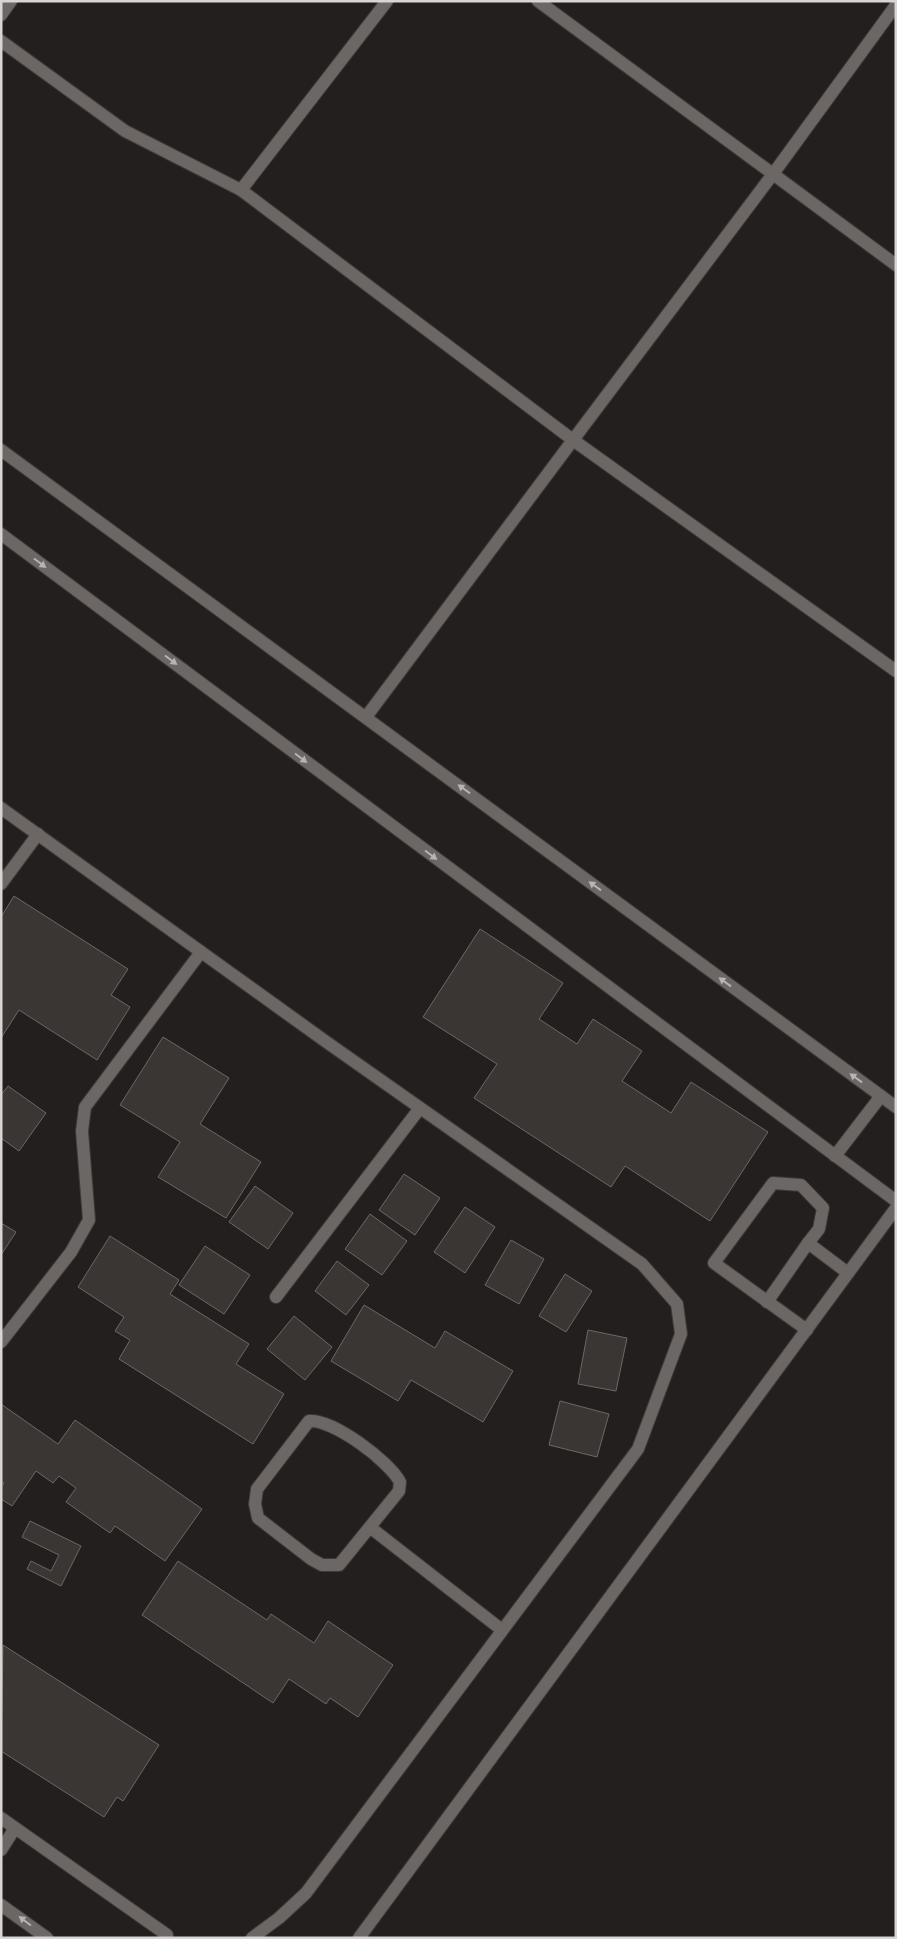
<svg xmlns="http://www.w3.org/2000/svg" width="897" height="1939" font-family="'Fira Sans Condensed',sans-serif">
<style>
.building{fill:#393633;stroke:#6c6865}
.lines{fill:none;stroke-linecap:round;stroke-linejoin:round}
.lane-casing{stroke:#3e3a39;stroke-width:14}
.street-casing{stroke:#3e3a39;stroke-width:14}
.lane{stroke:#6c6665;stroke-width:12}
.street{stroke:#6c6665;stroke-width:12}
.oneway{fill:#b8b4b3}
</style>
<rect width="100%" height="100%" fill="#231f1e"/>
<g class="building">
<polygon points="14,896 128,969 111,995 130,1007 97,1060 19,1010 1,1038 1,917"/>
<polygon points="480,929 563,983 539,1019 577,1044 593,1019 642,1051 622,1081 671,1113 691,1082 768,1132 710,1221 625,1166 611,1187 474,1098 497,1064 423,1017"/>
<polygon points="163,1037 229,1078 200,1124 261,1162 226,1218 158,1177 180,1142 120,1105"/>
<polygon points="8,1086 46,1113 19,1151 1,1138 1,1095"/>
<polygon points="404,1174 440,1198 415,1235 379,1210"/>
<polygon points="255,1186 293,1213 268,1249 229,1222"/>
<polygon points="465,1207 495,1227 465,1273 434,1252"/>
<polygon points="370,1214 407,1241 382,1275 345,1249"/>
<polygon points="1,1223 16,1232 1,1255"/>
<polygon points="110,1236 179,1280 170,1294 249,1344 236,1364 284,1394 253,1444 119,1359 130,1340 115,1331 124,1317 78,1287"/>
<polygon points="511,1240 544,1259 519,1304 485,1285"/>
<polygon points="205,1246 250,1275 224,1314 179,1285"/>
<polygon points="337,1261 369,1285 346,1315 315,1291"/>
<polygon points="565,1274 592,1291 566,1332 539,1316"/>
<polygon points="364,1305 435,1348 445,1331 513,1371 483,1422 411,1380 398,1401 331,1361"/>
<polygon points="294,1316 332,1347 305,1380 267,1349"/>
<polygon points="588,1330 627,1338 616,1391 578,1384"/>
<polygon points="560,1401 609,1414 597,1457 549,1445"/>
<polygon points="1,1404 58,1444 75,1420 202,1509 165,1561 115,1526 110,1533 66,1502 76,1488 59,1476 53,1483 36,1471 12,1506 1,1499 1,1487 4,1483 1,1481"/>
<polygon points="30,1521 81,1546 61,1586 27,1569 31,1561 51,1571 59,1555 22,1537"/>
<polygon points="178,1561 267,1620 271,1614 314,1643 328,1621 393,1665 358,1717 330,1698 326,1704 289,1679 273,1703 142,1615"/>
<polygon points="3,1645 159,1745 123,1801 117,1797 104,1817 1,1751"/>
</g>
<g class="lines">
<defs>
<g id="lane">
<polyline points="1,808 325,1041 642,1264 677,1304 681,1334 638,1449 306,1893 279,1918 252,1938"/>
<polyline points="1,884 38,834"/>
<polyline points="276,1297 420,1108"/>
<polyline points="1,1342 71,1252 89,1220 82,1131 85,1107 201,952"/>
<path d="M309,1421C333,1419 389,1461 400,1482L399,1491L339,1565H322L311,1559L258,1518L255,1504L257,1489Z"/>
<polyline points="371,1528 502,1630"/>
<polyline points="1,1818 167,1935"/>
<polyline points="1,1850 15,1828"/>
<polyline points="1,1905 47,1938"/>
</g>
<g id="street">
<polyline points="387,1 241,190 573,440 773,174 896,265"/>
<polyline points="538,1 773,174 896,5"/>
<polyline points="1,15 11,1"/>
<polyline points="1,41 125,131 241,190"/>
<polyline points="1,450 896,1107"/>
<polyline points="1,534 896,1201"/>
<polyline points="366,717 573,440 896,671"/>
<polyline points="835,1156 881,1096"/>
<polyline points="767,1302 808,1243"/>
<polyline points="807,1330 714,1263 773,1183 801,1185 823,1208 819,1229 808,1243 848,1273"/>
<polyline points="359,1938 896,1208"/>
</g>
</defs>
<use href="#lane" class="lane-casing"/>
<use href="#street" class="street-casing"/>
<use href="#lane" class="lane"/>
<use href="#street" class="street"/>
</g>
<defs><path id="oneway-solid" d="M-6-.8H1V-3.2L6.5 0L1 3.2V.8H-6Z" transform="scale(1.25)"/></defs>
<g class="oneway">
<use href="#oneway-solid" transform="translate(40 563) rotate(37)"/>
<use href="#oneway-solid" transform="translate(171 660) rotate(37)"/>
<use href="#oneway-solid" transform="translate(301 758) rotate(37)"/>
<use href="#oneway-solid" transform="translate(464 789) rotate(-144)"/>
<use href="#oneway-solid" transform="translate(431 855) rotate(37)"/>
<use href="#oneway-solid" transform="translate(595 886) rotate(-144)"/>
<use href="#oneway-solid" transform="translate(725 982) rotate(-144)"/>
<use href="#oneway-solid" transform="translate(856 1078) rotate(-144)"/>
<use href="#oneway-solid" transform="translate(25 1921) rotate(-143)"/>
</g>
<rect width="897" height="1939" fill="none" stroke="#d8d5d4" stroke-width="5"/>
</svg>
